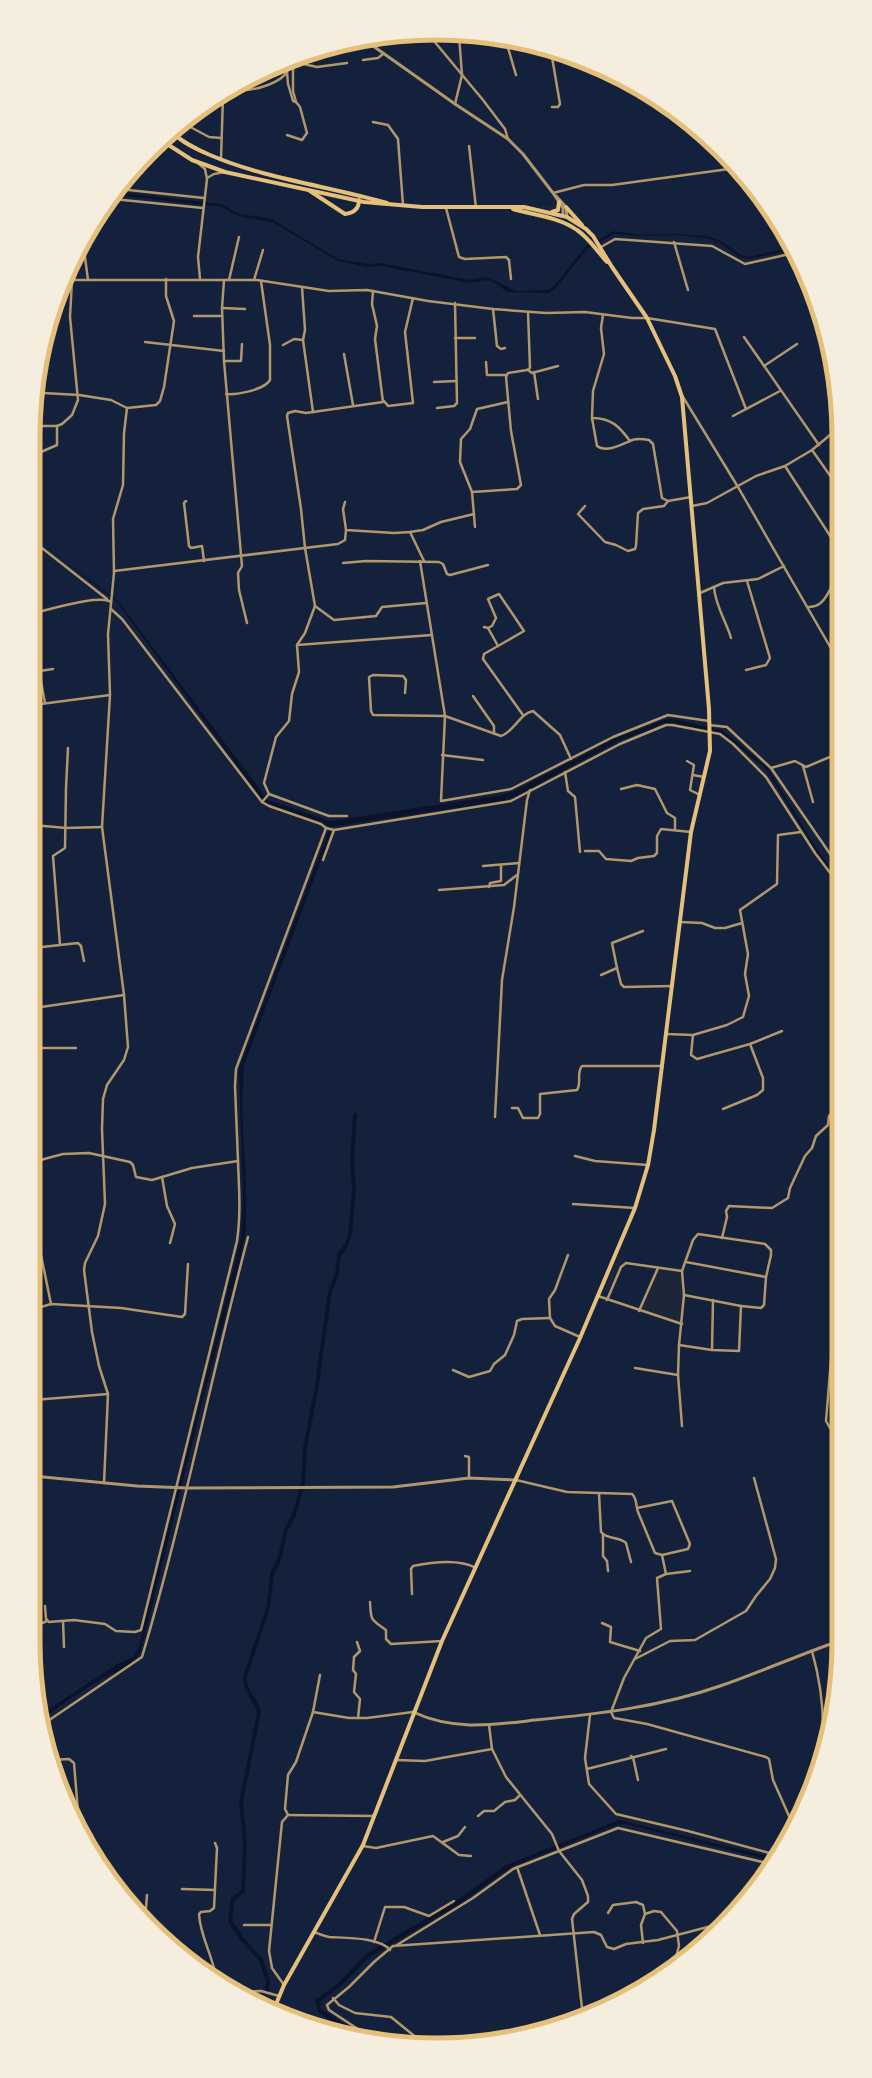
<svg xmlns="http://www.w3.org/2000/svg" width="872" height="2078" font-family="'Fira Sans',sans-serif">
<style>
.green{fill:#1d2539}
.water{fill:#0b132b}
.lines{fill:none;stroke-linecap:round;stroke-linejoin:round}
.canal{stroke:#0b132b;stroke-width:4}
.minor{stroke:#b1986c;stroke-width:2.5}
.tertiary{stroke:#b1986c;stroke-width:3}
.primary{stroke:#e5c07b;stroke-width:4}
.rim{fill:none;stroke:#e5c07b;stroke-width:5}
</style>
<rect width="100%" height="100%" fill="#14213d"/>
<g class="green">
<polygon points="553,199 556,208 552,210 539,207 553,206"/>
<polygon points="622,1256 624,1260 621,1260 606,1294 604,1291 618,1257"/>
<polygon points="658,1268 682,1271 684,1295 682,1324 639,1311"/>
</g>
<g class="water">
<polygon points="117,192 221,204 239,214 268,218 275,221 338,259 368,264 381,263 470,280 487,277 516,291 548,290 554,286 585,247 614,231 642,235 678,234 706,236 719,240 741,255 748,257 791,248 792,250 748,259 740,257 719,242 706,238 678,235 642,236 614,234 587,249 555,289 549,293 507,292 492,281 486,280 470,283 381,266 367,267 338,261 274,223 238,216 222,207 115,195"/>
<polygon points="33,537 118,601 268,800 330,821 501,795 514,791 616,738 664,720 674,719 722,730 767,767 818,851 837,877 837,881 817,853 766,769 723,734 673,723 665,723 617,742 516,796 502,801 330,827 265,804 117,602"/>
<path d="M332,831L244,1065L242,1109L246,1183V1230L238,1269L203,1399L141,1651C133,1668 111,1673 96,1682C77,1694 59,1707 41,1719L40,1715L117,1664L133,1657L138,1649L241,1237L243,1197L239,1069L328,832Z"/>
<polygon points="619,1820 775,1858 773,1861 626,1824 613,1826 511,1867 457,1906 368,1958 341,1986 320,2002 321,2009 365,2037 351,2034 318,2012 315,2000 338,1983 366,1954 459,1899 506,1865"/>
</g>
<g class="lines">
<path class="canal" d="M267,1990L268,1981L261,1960L243,1940L230,1921L233,1899L243,1891L245,1842L241,1802L259,1712C255,1697 244,1692 245,1676L268,1608L272,1574L279,1560L286,1530L294,1515L303,1483L305,1448L316,1391L330,1292L337,1274L339,1255L347,1244L350,1234L354,1191L352,1160L355,1115"/>
<g class="minor">
<polyline points="429,35 483,100 505,129 508,139"/>
<polyline points="506,41 516,75"/>
<polyline points="486,44 507,42"/>
<polyline points="551,51 560,104 558,107 552,107"/>
<polyline points="363,60 378,58 383,54"/>
<polyline points="293,62 293,91 296,102"/>
<polyline points="294,62 317,67 347,63"/>
<path d="M247,90C258,89 280,83 287,72C288,70 289,65 289,63"/>
<polyline points="455,104 462,75 459,35"/>
<polyline points="373,122 388,125 398,139 403,205"/>
<polyline points="183,123 209,137 221,138"/>
<polyline points="287,135 302,140 307,133 300,107 296,102 293,101 288,84 287,72"/>
<polyline points="469,146 476,208"/>
<polyline points="221,159 223,96"/>
<polyline points="199,164 205,169 207,179 198,257 200,279"/>
<polyline points="207,178 214,174 225,172"/>
<polyline points="119,189 204,198"/>
<polyline points="553,193 584,185 612,185 736,168"/>
<polyline points="113,199 203,208"/>
<polyline points="446,208 459,257 465,259 506,257 509,260 511,279"/>
<polyline points="776,222 787,254"/>
<polyline points="83,242 88,280"/>
<polyline points="674,242 688,290"/>
<polyline points="601,247 615,239 712,246 745,264 794,253"/>
<polyline points="66,280 257,280 329,291 367,290 428,301 493,309 546,313 585,312 632,318 647,318 715,329 746,409"/>
<polyline points="224,280 222,308 224,361 242,566 238,573 239,590 247,623"/>
<polyline points="229,280 239,237"/>
<polyline points="254,280 263,250"/>
<polyline points="302,287 305,330 303,340 313,412"/>
<polyline points="222,308 245,309"/>
<polyline points="493,309 497,346 501,349 505,348"/>
<path d="M603,315L601,328L604,354L593,391L592,418L597,446C606,453 621,445 630,441C635,438 643,439 649,440L653,444L662,498L668,501L691,497"/>
<polyline points="194,316 222,316"/>
<polyline points="744,337 819,445"/>
<polyline points="455,338 475,338"/>
<polyline points="145,342 224,351"/>
<polyline points="283,345 294,339 303,340"/>
<polyline points="344,354 353,405"/>
<polyline points="224,361 241,361 242,344"/>
<polyline points="486,362 487,375 506,375"/>
<polyline points="764,366 797,344"/>
<polyline points="528,370 532,373 558,366"/>
<polyline points="534,372 538,399"/>
<polyline points="434,382 456,381"/>
<polyline points="43,393 79,395 111,400 127,408 156,405 160,401 164,387 174,321 166,296 166,279"/>
<path d="M226,394C237,395 264,390 270,380V345L261,281"/>
<polyline points="683,397 738,487 836,657"/>
<polyline points="384,401 388,406 413,403 405,332 413,298"/>
<polyline points="437,408 454,406 457,403 455,303"/>
<polyline points="733,416 780,391"/>
<path d="M592,418C611,418 619,426 630,441"/>
<polyline points="34,426 57,426 62,424 72,415 78,400 70,317 72,280"/>
<polyline points="812,450 836,484"/>
<polyline points="785,466 836,545"/>
<polyline points="472,492 517,489 521,485 511,431 506,377 508,373 527,370 530,368 528,312"/>
<polyline points="37,497 39,456 41,452 57,445 57,426"/>
<polyline points="186,501 184,503 189,546 191,548 202,546 204,561"/>
<polyline points="345,502 343,509 346,530 394,533 410,532 423,530 441,522 474,514"/>
<polyline points="585,506 578,514 605,542 616,545 628,551 635,549 636,546 638,513 643,509 664,506 668,501"/>
<polyline points="692,506 707,503 756,476 785,466 812,450 836,430"/>
<polyline points="475,527 472,492 460,462 461,439 470,429 477,409 508,402"/>
<polyline points="410,532 424,561"/>
<polyline points="33,541 107,599"/>
<polyline points="420,561 445,716 441,801 511,789 613,737 668,715 709,721"/>
<polyline points="343,563 366,561 439,562 443,564 447,574 450,575 488,565"/>
<polyline points="114,571 338,544 345,540 346,530"/>
<path d="M714,587C715,605 726,621 731,638"/>
<polyline points="700,593 723,583 758,579 784,566"/>
<polyline points="315,606 334,620 376,616 382,607 426,603"/>
<path d="M808,607C824,608 828,592 836,579"/>
<polyline points="111,609 122,619 262,802 269,806 321,824 326,828 334,830 511,801 620,744 666,725 672,725 720,734 733,744 766,777 815,853 837,882"/>
<path d="M33,613C49,610 99,594 111,602"/>
<polyline points="484,627 488,628 498,646 484,654 483,659 523,715"/>
<polyline points="488,628 492,626 496,618 488,599 499,594 524,631 498,646"/>
<polyline points="297,645 432,635"/>
<polyline points="746,670 766,665 770,658 747,581"/>
<polyline points="39,671 45,703"/>
<polyline points="33,672 53,669"/>
<path d="M405,693L406,680L403,676L373,675L369,677L371,711L373,715L445,716L501,736C515,731 519,714 533,711L560,735L571,759"/>
<polyline points="473,696 494,726 494,733"/>
<polyline points="33,705 110,695"/>
<polyline points="709,725 727,727 771,768 837,864"/>
<polyline points="442,755 483,760"/>
<polyline points="687,761 694,765 690,790 700,795"/>
<polyline points="803,766 813,802"/>
<polyline points="771,768 795,761 806,767 837,754"/>
<polyline points="565,772 568,791 575,797 580,852"/>
<polyline points="693,775 704,777"/>
<polyline points="621,789 637,785 655,789 667,813 675,818 675,829"/>
<polyline points="269,794 264,783 276,737 289,721 292,694 299,672 297,645 305,633 315,606 305,548 301,509 287,416 288,413 295,411 306,413 383,402 375,339 377,326 372,304 373,291"/>
<polyline points="269,794 329,816 347,816"/>
<polyline points="262,802 269,794"/>
<polyline points="33,825 66,828 102,827"/>
<polyline points="585,851 599,851 606,859 631,861 638,858 654,856 657,853 657,836 661,829 691,832"/>
<polyline points="323,860 334,830"/>
<polyline points="483,866 519,863"/>
<polyline points="489,887 490,883 501,881 501,865"/>
<polyline points="439,890 504,885 517,875"/>
<polyline points="680,922 702,923 715,928 725,928 742,923"/>
<polyline points="60,945 53,856 65,848 66,788 68,748"/>
<polyline points="33,948 78,943 81,946 84,961"/>
<polyline points="617,968 612,943 643,931"/>
<polyline points="601,975 617,968 621,984 624,987 672,986"/>
<polyline points="666,1034 693,1035 727,1025 743,1017 749,996 745,974 748,954 740,910 777,884 778,835 801,832"/>
<polyline points="693,1035 691,1055 697,1059 750,1044 782,1031"/>
<polyline points="76,1048 40,1048 36,1010 41,1007 124,995"/>
<polyline points="33,1060 40,1054 40,1048"/>
<path d="M512,1108H518L523,1118H538L540,1114V1094L577,1090C582,1083 576,1073 582,1066H662"/>
<polyline points="723,1109 757,1095 763,1090 763,1078 750,1044"/>
<polyline points="495,1117 502,980 514,907 527,800 530,790"/>
<polyline points="575,1156 595,1161 648,1165"/>
<polyline points="238,1161 235,1086 236,1069 326,828"/>
<path d="M33,1162L63,1154L89,1153L130,1162L133,1165L136,1177L152,1180L192,1168L238,1161C239,1188 241,1214 237,1241L141,1630L135,1632L116,1631L105,1624L74,1620L49,1622L46,1619L45,1606"/>
<polyline points="162,1177 167,1206 175,1224 170,1243"/>
<polyline points="573,1204 635,1208"/>
<polyline points="722,1238 727,1217 726,1211 729,1206 772,1208 788,1198 790,1188 805,1156 812,1148 816,1136 828,1125 829,1116 834,1111 834,1062"/>
<polyline points="33,1251 38,1251 41,1255 51,1304"/>
<polyline points="568,1255 555,1290 549,1299 550,1318 555,1326 580,1337"/>
<polyline points="686,1262 766,1277"/>
<polyline points="33,1288 37,1304 41,1307 51,1304 121,1308 182,1317 185,1314 188,1264"/>
<polyline points="684,1295 682,1271 693,1240 698,1234 765,1244 771,1250 771,1255 766,1277 764,1305 761,1308 741,1306"/>
<polygon points="684,1295 741,1306 739,1351 712,1350 679,1345"/>
<polyline points="598,1296 682,1324"/>
<polyline points="607,1300 621,1267 626,1263 682,1271"/>
<polyline points="639,1311 658,1268"/>
<polyline points="838,1321 833,1335 826,1421 830,1428 838,1430"/>
<polyline points="679,1345 678,1375 682,1426"/>
<polyline points="712,1350 713,1300"/>
<polyline points="635,1368 678,1375"/>
<polyline points="453,1370 469,1377 490,1371 494,1364 505,1355 514,1335 517,1321 522,1319 550,1318"/>
<polyline points="33,1400 108,1394"/>
<polyline points="465,1456 469,1457 469,1478"/>
<path d="M516,1480L567,1492L632,1494C637,1498 636,1507 638,1512L655,1553L662,1555L688,1549L690,1544L672,1501L637,1508"/>
<polyline points="104,1483 108,1394 99,1366 92,1332 84,1270 85,1263 98,1236 105,1204 102,1129 103,1099 107,1085 124,1060 128,1047 124,995 102,827 110,695 108,634 114,573 113,519 123,485 124,433 127,408"/>
<path d="M599,1494L601,1532C607,1540 619,1536 626,1543L631,1562"/>
<polyline points="603,1534 603,1556 607,1561 608,1571"/>
<polyline points="662,1555 666,1574 657,1578 661,1629 646,1638 624,1678 611,1712 614,1718 647,1724 766,1757 769,1759 773,1780 793,1825"/>
<polyline points="666,1574 690,1571"/>
<path d="M412,1594L411,1569L413,1566C432,1562 458,1558 476,1568"/>
<path d="M370,1602C371,1622 371,1619 386,1630V1639L391,1644L442,1641"/>
<polyline points="63,1621 64,1647"/>
<polyline points="602,1623 611,1627 610,1642 640,1651"/>
<polyline points="33,1627 47,1621"/>
<polyline points="357,1642 360,1651 354,1657 353,1670 356,1674 354,1692 360,1699 358,1718"/>
<path d="M812,1651C819,1676 823,1701 823,1727"/>
<polyline points="635,1659 670,1641 695,1640 746,1611 756,1596 770,1579 775,1568 776,1559 754,1478"/>
<polyline points="313,1712 349,1718 367,1718 413,1712"/>
<polyline points="590,1715 585,1758 589,1784 616,1814 688,1831 777,1855"/>
<path d="M42,1725L142,1657C183,1519 211,1377 248,1237"/>
<polyline points="489,1725 492,1749 506,1777 552,1834 559,1851 582,1880 588,1896 588,1902 574,1914 572,1919 583,2017"/>
<polyline points="631,1756 633,1757 638,1780"/>
<polyline points="51,1760 69,1759 74,1763 79,1824 92,1835 93,1850 100,1856 101,1863"/>
<polyline points="396,1760 425,1761 492,1749"/>
<polyline points="587,1769 666,1749"/>
<polyline points="288,1815 285,1809 288,1775 296,1762 313,1712 320,1675"/>
<polyline points="288,1815 374,1816"/>
<polyline points="478,1816 484,1811 494,1811 505,1802 515,1800 520,1795"/>
<polyline points="443,1842 458,1836 465,1827"/>
<path d="M215,1843L217,1848L214,1908L210,1911L201,1912L199,1914C200,1936 213,1956 216,1978"/>
<polyline points="363,1846 376,1848 433,1836 459,1855 471,1856"/>
<polyline points="517,1867 540,1935"/>
<polyline points="182,1889 215,1890"/>
<polyline points="608,1913 613,1905 636,1902 643,1905 645,1914"/>
<polyline points="145,1920 147,1895"/>
<polyline points="244,1925 271,1925"/>
<path d="M314,1932C319,1934 324,1936 329,1937C345,1938 379,1937 390,1950"/>
<polyline points="374,1942 385,1907 404,1907 429,1916 454,1901"/>
<polyline points="643,1943 641,1925 645,1914 654,1911 661,1912 677,1931 679,1946 676,1957"/>
<polyline points="397,1945 473,1898 513,1869 618,1828 771,1864"/>
<polyline points="284,1985 272,1968 269,1951 282,1822 288,1815"/>
<polyline points="236,1992 261,1991 279,1996"/>
<polyline points="333,1998 339,2005 355,2013 391,2017 423,2043"/>
<polyline points="373,2039 329,2010 327,2005 349,1987 374,1962 393,1946 594,1932 601,1935 607,1947 614,1949 626,1944 658,1940 723,1923"/>
</g>
<g class="tertiary">
<polyline points="366,41 455,104 508,139 523,154 553,193 563,208 563,216"/>
<polyline points="556,196 566,207 567,217"/>
<polyline points="33,1476 137,1486 187,1488 393,1487 469,1478 516,1480"/>
<path d="M413,1712C454,1731 492,1725 535,1720C598,1714 660,1707 720,1686C760,1672 799,1655 839,1641"/>
</g>
<g class="primary">
<path d="M173,133C183,143 196,149 210,155C266,179 328,186 387,203"/>
<polyline points="164,142 192,160 225,172 364,202 422,207 524,207 567,217 586,229 593,236 612,267 647,318 675,376 682,397 709,709 710,751 691,832 654,1130 648,1165 635,1208 580,1338 442,1641 363,1845 284,1985 274,2009"/>
<path d="M310,191L345,214C354,213 359,209 359,200"/>
<polyline points="566,207 582,225"/>
<path d="M513,209C534,215 559,217 577,230C589,238 597,251 607,262"/>
<polyline points="552,212 558,210 559,202"/>
</g>
</g>
<path d="M0 0H872V2078H0ZM436 40H436A396 396 0 0 1 832 436V1642A396 396 0 0 1 436 2038H436A396 396 0 0 1 40 1642V436A396 396 0 0 1 436 40Z" fill="#f5edde" fill-rule="evenodd"/>
<path class="rim" d="M436 40H436A396 396 0 0 1 832 436V1642A396 396 0 0 1 436 2038H436A396 396 0 0 1 40 1642V436A396 396 0 0 1 436 40Z"/>
</svg>
